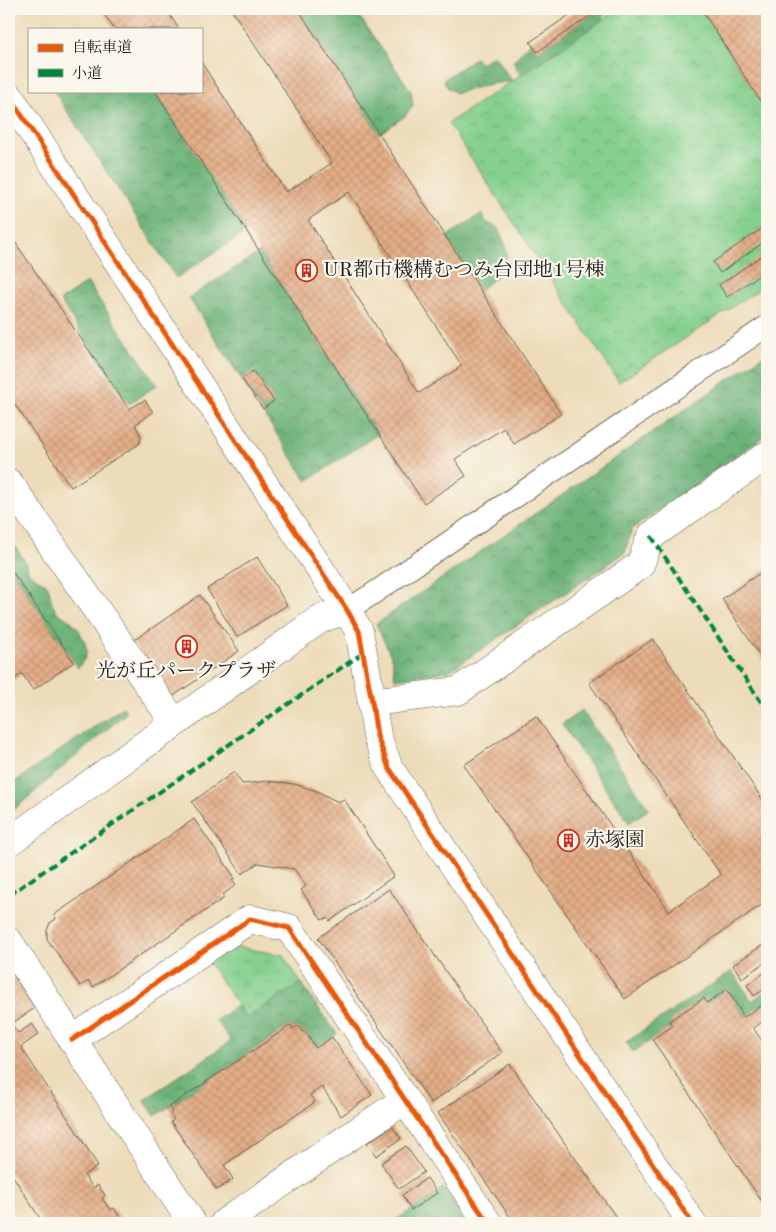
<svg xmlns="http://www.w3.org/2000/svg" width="776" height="1232" font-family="'Old Standard TT','Noto Serif JP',serif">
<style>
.forest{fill:url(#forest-crowns);stroke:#44674a}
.park{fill:url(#park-crowns);stroke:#507655}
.building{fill:url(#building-cross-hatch);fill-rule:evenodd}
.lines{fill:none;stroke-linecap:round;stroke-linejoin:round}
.service-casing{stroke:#655f53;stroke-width:23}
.minor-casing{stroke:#655f53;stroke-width:29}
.tertiary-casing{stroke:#655f53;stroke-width:29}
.service{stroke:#fff;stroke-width:21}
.minor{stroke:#fff;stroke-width:28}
.tertiary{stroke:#fff;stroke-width:28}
.quiet{stroke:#00873e;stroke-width:4;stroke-dasharray:8 4;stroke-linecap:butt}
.cycleway-casing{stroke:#fbf7ec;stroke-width:8}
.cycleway{stroke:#e8590c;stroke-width:5}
.labels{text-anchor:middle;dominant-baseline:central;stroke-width:4.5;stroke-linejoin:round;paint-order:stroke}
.poi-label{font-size:20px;fill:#1c1c1c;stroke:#fbf7ec;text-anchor:start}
</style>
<defs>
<pattern id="forest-crowns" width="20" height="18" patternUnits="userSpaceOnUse" patternTransform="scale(1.25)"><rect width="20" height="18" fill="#6cb279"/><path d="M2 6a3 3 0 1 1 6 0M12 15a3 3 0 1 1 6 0" fill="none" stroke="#589062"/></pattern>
<pattern id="park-crowns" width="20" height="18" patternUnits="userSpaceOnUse" patternTransform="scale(1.25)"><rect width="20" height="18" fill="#85d08e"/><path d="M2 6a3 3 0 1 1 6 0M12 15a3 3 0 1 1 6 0" fill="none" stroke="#72b27a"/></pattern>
<pattern id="building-cross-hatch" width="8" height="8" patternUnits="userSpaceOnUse" patternTransform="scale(1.25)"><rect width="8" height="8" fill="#e4ae87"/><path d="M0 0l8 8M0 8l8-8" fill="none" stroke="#c39574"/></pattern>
</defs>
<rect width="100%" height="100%" fill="#fbf7ec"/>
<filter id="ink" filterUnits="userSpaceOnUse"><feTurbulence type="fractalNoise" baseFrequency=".02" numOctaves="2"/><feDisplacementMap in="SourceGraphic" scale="10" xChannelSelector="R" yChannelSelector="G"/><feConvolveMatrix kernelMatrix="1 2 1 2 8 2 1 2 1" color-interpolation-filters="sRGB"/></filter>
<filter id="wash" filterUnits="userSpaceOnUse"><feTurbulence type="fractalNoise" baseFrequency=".0096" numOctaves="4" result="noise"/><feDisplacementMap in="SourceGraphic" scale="20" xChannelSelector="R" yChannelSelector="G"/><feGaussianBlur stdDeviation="1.12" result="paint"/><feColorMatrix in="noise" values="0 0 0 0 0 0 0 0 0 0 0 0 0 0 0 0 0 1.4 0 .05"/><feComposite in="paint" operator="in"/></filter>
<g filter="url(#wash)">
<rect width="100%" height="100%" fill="#eddcb9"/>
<g class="forest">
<polygon points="298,9 354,9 411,91 413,105 405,116 379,134"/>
<polygon points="600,9 608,9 585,45 524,80 513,62 530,42 537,52"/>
<polygon points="494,55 512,81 490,84 456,93 448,88 443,80 475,58 480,64"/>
<polygon points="54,91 155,91 247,231 176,278"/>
<polygon points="481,214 486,222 498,228 505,244 507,256 503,271 480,290 446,237"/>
<polygon points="260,252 378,434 307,481 189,298"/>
<polygon points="87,282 157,385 129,404 60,301"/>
<polygon points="767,353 767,434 632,529 625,553 449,671 395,679 392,658 376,624"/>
<polygon points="9,537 24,560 29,573 46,584 49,589 52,604 57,612 72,622 79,630 85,643 87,652 85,658 78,668 10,568 9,569"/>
<polygon points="123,707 126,713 9,814 9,786"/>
<polygon points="582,710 649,809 629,823 562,724"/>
<polygon points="732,971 752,1001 767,991 767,1002 744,1017 726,989 707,1003 669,1021 673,1026 633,1052 626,1042"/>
<polygon points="301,983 337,1034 316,1048 305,1031 302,1032 298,1026 293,1029 290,1025 155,1116 144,1100 231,1041 216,1020 237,1006 246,1018"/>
<polygon points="443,1188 467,1223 441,1223 440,1222 438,1223 392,1223"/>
</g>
<g class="park">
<polygon points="619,9 701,9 767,111 767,284 619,382 448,123 512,81"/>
<polygon points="226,945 283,955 301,983 246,1018 207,960"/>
</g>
<g id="blocks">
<g class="building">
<polygon points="101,9 166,9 179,29 114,29"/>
<path d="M231,9H298L561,414L514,444L504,428L455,459L466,476L424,503L155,91H201V62L286,192L332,163ZM349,192L462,366L419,393L308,220Z"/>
<polygon points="578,9 600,9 537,52 530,42"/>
<polygon points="701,9 767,9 767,111"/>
<polygon points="767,225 767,240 720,273 713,262"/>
<polygon points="9,233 129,409 145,400 153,412 135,425 141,436 139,444 71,487 9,396"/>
<polygon points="767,252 767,270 727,297 719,285"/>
<polygon points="253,371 274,401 263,409 242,379"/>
<polygon points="257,557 287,605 237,637 207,589"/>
<polygon points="10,568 74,662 33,690 22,674 9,683 9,569"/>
<polygon points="767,568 767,666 722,599"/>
<polygon points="200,595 239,651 172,697 133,641"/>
<polygon points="653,639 767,806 767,901 625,999 464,765 536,716 669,911 721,875 589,683"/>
<polygon points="234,772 242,784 268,781 294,784 317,791 338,802 344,799 394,876 330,921 327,918 322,920 301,890 306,886 294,869 258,863 242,874 192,802"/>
<polygon points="194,819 235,878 232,879 236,885 222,895 224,898 93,987 89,981 80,986 47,939 47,930 50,923 56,919 54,915"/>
<polygon points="389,889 502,1053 431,1103 318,938"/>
<polygon points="767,942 767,961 742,978 733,965"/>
<polygon points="9,968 35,1008 11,1024 18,1033 32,1024 39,1034 21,1047 77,1132 98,1166 84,1175 93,1188 98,1185 105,1195 102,1198 110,1210 114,1208 122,1221 126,1219 129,1223 43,1223 9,1170"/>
<polygon points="767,971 767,988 754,996 747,985"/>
<polygon points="727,989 744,1017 767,1002 767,1019 753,1028 767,1048 767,1209 652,1039 673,1026 669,1021 704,998 707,1003"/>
<polygon points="291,1025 293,1029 298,1026 302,1032 305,1031 316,1048 332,1037 372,1095 341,1116 322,1087 310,1095 315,1102 224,1165 233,1179 217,1190 171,1122 174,1119 170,1114 172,1112 169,1107"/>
<polygon points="510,1064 620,1223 514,1223 438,1113"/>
<polygon points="392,1126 401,1139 376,1156 367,1143"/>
<polygon points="406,1146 424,1172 399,1189 381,1163"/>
<polygon points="427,1178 437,1193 411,1210 402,1195"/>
</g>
</g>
</g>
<g filter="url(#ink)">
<use href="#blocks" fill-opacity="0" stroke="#655f53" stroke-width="1"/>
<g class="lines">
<defs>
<polyline id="service" points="347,610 371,595 767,326"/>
<g id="minor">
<polyline points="9,96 347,610 320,619 9,842"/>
<polyline points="9,483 174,722"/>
<polyline points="372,702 458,691 640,565 651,536 767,455"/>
<polyline points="9,942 192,1223"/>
<polyline points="72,1040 250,919 289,928 488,1223"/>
<polyline points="224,1223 343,1141 405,1100"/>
</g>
<polyline id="tertiary" points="347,610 359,631 372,702 377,736 389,768 692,1223"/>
</defs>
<use href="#service" class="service-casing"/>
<use href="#minor" class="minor-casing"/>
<use href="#tertiary" class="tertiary-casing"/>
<use href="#service" class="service"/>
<use href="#minor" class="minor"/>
<use href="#tertiary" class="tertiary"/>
<g class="quiet">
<polyline points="651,536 767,711"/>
<polyline points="9,895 363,653"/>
</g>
<defs>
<g id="cycleway">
<polyline points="9,96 347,610 359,631 372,702 377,736 389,768 692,1223"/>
<polyline points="72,1040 250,919 289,928 488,1223"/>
</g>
</defs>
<use href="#cycleway" class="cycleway-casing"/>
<use href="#cycleway" class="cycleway"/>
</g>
</g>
<defs>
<symbol id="building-ring" viewBox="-11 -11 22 22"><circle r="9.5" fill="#fbf7ec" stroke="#c8321e" stroke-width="1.5"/><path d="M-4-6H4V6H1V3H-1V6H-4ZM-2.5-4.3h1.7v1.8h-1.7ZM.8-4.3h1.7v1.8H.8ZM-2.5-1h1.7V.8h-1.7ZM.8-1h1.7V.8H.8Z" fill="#c8321e"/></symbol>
</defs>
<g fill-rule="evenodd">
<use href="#building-ring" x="294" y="258" width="25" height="25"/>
<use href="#building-ring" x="174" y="634" width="25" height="25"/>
<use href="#building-ring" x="556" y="828" width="25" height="25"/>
</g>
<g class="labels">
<g class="poi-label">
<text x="323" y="271">UR都市機構むつみ台団地1号棟</text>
<text x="186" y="672" text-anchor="middle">光が丘パークプラザ</text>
<text x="585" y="841">赤塚園</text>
</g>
</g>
<rect width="776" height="1232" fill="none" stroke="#fbf7ec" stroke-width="30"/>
<rect x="28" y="28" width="175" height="65" fill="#fbf7ec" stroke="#a29f99"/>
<rect x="38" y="44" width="25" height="8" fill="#e8590c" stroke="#a29f99"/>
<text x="72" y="52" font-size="15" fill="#1c1c1c">自転車道</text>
<rect x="38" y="69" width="25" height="8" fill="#00873e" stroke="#a29f99"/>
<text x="72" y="78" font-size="15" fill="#1c1c1c">小道</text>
</svg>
